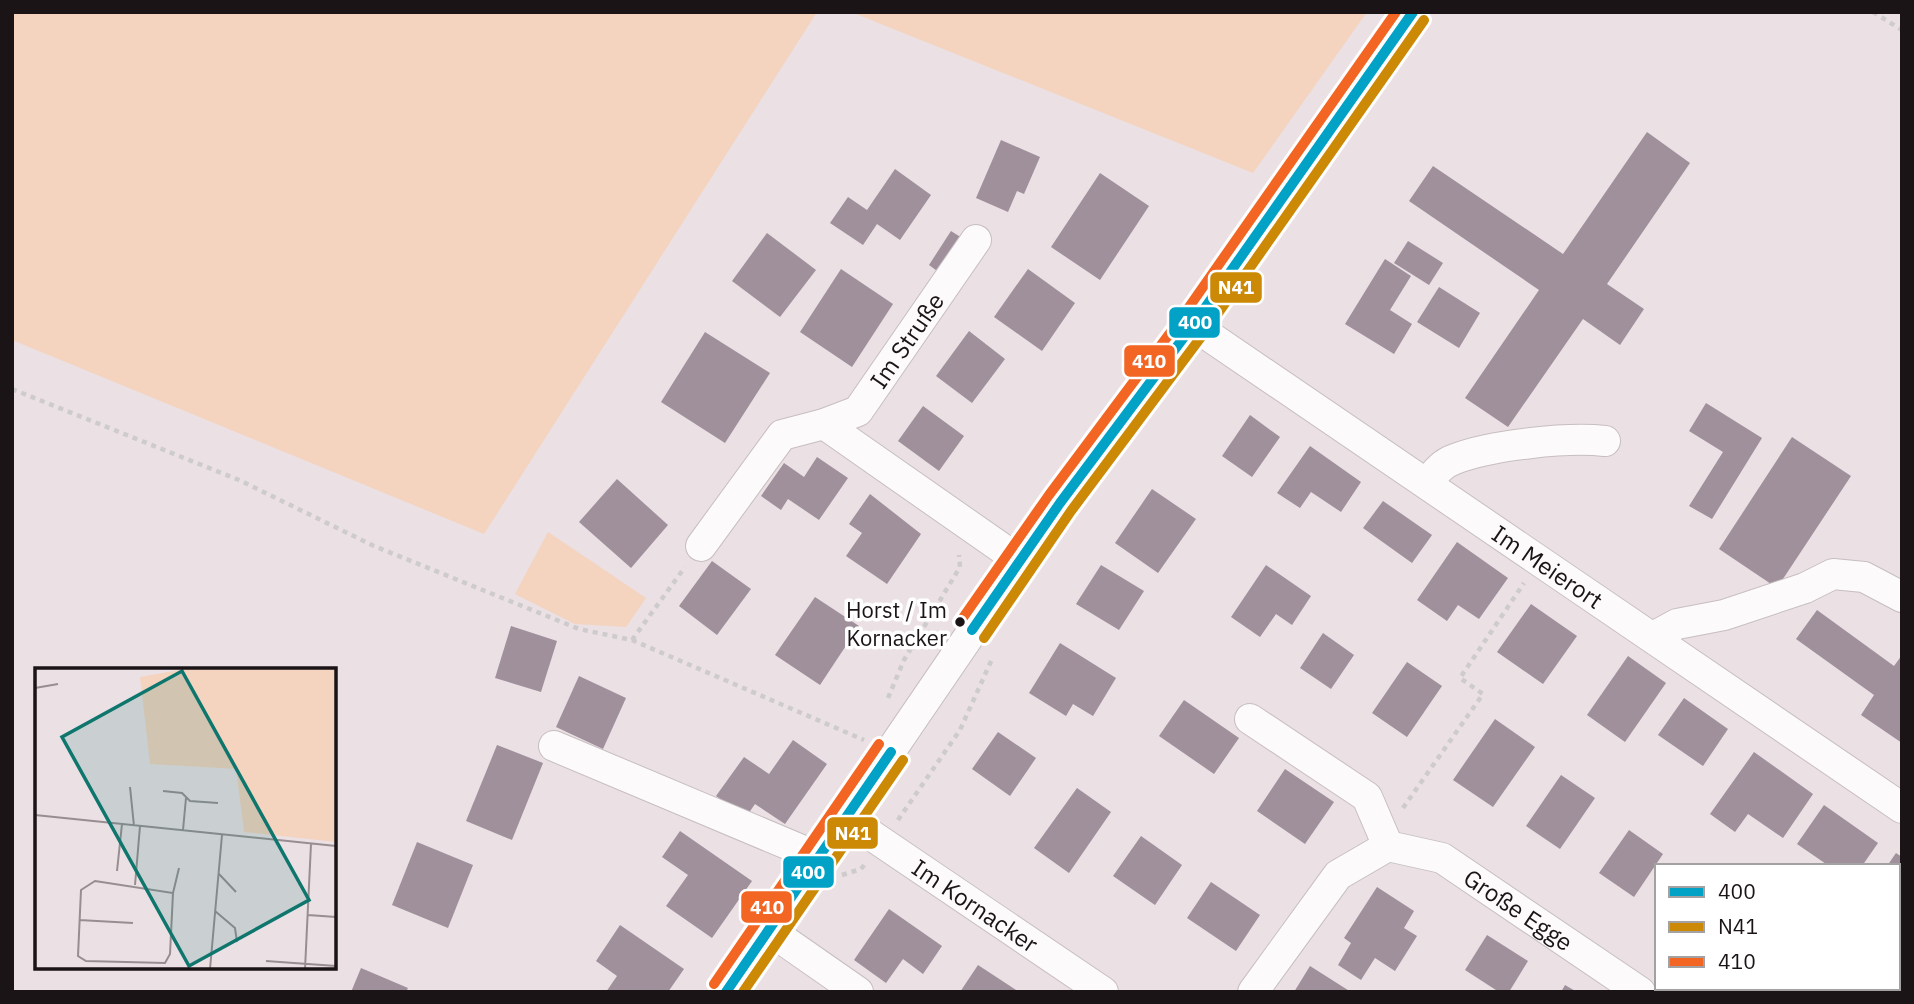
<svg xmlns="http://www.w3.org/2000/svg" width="1914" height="1004" font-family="'IBM Plex Sans',sans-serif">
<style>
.green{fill:#f4d3bf}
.building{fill:#9f909c}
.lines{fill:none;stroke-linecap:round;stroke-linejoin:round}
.minor-casing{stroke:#c7bec1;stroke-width:32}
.path{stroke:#cecbcc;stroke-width:4.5;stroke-dasharray:5 5;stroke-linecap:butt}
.minor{stroke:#fcfafb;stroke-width:30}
.bus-1-casing{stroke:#fff;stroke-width:16}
.bus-2-casing{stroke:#fff;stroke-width:16}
.bus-3-casing{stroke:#fff;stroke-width:16}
.bus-1{stroke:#01a2c5;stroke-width:10}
.bus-2{stroke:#cb8905;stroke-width:10}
.bus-3{stroke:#f26522;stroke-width:10}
.bus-dot{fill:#1b1417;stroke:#fff;stroke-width:2.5}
.labels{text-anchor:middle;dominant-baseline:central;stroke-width:7;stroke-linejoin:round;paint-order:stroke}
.bus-label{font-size:22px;fill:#1b1417;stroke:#fff;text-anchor:end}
.street-label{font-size:24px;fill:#1b1417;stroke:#fff}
.inset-road{fill:none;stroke:#988e91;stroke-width:2}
.view{fill:#0f766e;fill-opacity:0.15;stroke:#0f766e;stroke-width:3.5}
.inset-edge{fill:none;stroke:#1b1417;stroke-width:3.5}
.line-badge{stroke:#fff;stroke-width:2.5}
.badge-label{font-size:19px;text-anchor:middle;font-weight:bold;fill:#fff}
</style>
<rect width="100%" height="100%" fill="#ebe0e3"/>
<g class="green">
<polygon points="12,12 817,12 484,534 12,340"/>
<polygon points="851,12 1367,12 1253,173"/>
<polygon points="548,532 646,598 626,627 575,624 515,594"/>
</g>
<g class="building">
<polygon points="1647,132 1690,163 1607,284 1644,309 1620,345 1583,319 1508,427 1465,398 1539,290 1409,201 1433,166 1563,254"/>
<polygon points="1001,140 1040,157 1024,194 1017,191 1008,212 976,198"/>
<polygon points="895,169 931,195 900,240 877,224 863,245 830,223 848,197 867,210"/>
<polygon points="1100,173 1149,206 1100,280 1051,247"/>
<polygon points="951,231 962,238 940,273 929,265"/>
<polygon points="767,233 816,270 780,317 732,281"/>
<polygon points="1408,241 1443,263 1429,285 1394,263"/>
<polygon points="1385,259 1411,276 1390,310 1412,324 1394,354 1345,324"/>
<polygon points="841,269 893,304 852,367 800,332"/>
<polygon points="1028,269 1075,303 1042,351 994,317"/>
<polygon points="1439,287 1480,313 1459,348 1417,322"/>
<polygon points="969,331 1005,359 972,403 936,376"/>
<polygon points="705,332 770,373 725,443 661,402"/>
<polygon points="1706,403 1762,438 1712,519 1689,506 1723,452 1689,431"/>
<polygon points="923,406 964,436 939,471 898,441"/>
<polygon points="1250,415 1280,437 1252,477 1222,456"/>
<polygon points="1792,437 1851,476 1777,588 1719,549"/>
<polygon points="1310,446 1361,482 1341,512 1311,492 1300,508 1277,493"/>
<polygon points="817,457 848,478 819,520 788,499 781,510 761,496 784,463 804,477"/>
<polygon points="617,479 668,525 631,568 579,522"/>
<polygon points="1152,489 1196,519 1158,573 1115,543"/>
<polygon points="870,494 921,534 887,584 846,556 862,533 849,524"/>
<polygon points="1383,501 1432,535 1412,563 1363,528"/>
<polygon points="1457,542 1508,578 1479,619 1458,605 1447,621 1417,600"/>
<polygon points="712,561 751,589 717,635 679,606"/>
<polygon points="1101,565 1144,591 1119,630 1076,604"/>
<polygon points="1266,565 1311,596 1292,625 1276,614 1260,637 1231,617"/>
<polygon points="815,597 859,626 820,685 775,655"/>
<polygon points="1531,604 1577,636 1543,684 1497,652"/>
<polygon points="1817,610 1894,666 1902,655 1902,743 1861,715 1874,695 1796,639"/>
<polygon points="511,626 557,641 541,692 495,678"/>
<polygon points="1323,633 1354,655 1331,689 1300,668"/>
<polygon points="1060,643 1116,678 1093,716 1073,704 1066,716 1029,693"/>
<polygon points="1628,656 1666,683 1625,742 1587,715"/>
<polygon points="1407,662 1442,686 1407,737 1372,713"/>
<polygon points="579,676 626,698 603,749 556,727"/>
<polygon points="1684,698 1728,729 1703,766 1658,735"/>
<polygon points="1184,700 1239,738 1214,774 1159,736"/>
<polygon points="1495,719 1535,747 1493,807 1453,780"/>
<polygon points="998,732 1036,758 1010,796 972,769"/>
<polygon points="793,740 827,764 785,824 755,804 746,817 716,796 744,757 769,774"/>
<polygon points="497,745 543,763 512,840 466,821"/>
<polygon points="1754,752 1813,794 1783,838 1748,814 1735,832 1710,814"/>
<polygon points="1285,769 1334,802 1305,844 1257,811"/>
<polygon points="1561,775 1595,798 1560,849 1526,826"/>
<polygon points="1077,788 1111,812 1069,873 1034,848"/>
<polygon points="1824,805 1878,843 1862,866 1829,866 1797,844"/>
<polygon points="1629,830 1663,854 1634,897 1599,873"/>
<polygon points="680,831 752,881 712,938 666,906 688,875 662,857"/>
<polygon points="1141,836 1182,865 1155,905 1113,876"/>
<polygon points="417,842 473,865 448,928 392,905"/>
<polygon points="1896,853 1902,857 1902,923 1898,920 1898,866 1887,866"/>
<polygon points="1211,882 1260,915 1236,951 1187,918"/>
<polygon points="1377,887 1414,911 1404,928 1417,936 1395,971 1375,958 1361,980 1338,965 1351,943 1344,938"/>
<polygon points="889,909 942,946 923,974 903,959 886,983 854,960"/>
<polygon points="620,925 684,969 668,992 606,992 617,976 596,961"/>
<polygon points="1487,935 1528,961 1509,992 1499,992 1465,970"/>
<polygon points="978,965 1019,992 960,992"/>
<polygon points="1310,966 1351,992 1294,992"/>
<polygon points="361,968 408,988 406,992 351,992"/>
<polygon points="1565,985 1577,992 1561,992"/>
</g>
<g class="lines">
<defs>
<g id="minor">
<path id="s1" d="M1193,325L1902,808"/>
<polyline points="824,424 1020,561"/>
<path d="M1428,484C1434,473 1443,463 1455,459C1491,445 1567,437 1605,441"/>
<path id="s2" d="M701,546L782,435L824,424L858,411L976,240"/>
<polyline points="1653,637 1677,624 1724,615 1805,588 1833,574 1864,577 1902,597"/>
<polyline points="1250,719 1367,797 1388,846"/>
<polyline points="554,746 799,849 817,860"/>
<path id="s3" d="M846,818L1103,992"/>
<polyline points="769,930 858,992"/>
<polyline points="726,992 1060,503 1193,325 1413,12"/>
<path id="s4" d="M1253,992L1338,875L1388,846L1442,858L1640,992"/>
</g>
</defs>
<use href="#minor" class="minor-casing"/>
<g class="path">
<polyline points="1873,12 1902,30"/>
<polyline points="12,389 239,480 374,546 579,629 632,640 864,740"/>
<polyline points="632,640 685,567"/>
<polyline points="888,698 904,660 960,567 959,555"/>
<polyline points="1403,808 1483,694 1460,678 1524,583"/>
<polyline points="898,820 960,730 992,659"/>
<polyline points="842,875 861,869 865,864"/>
</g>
<use href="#minor" class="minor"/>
<defs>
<g id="bus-1">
<polyline points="972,630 1060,503 1193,325 1413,12"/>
<polyline points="726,992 891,752"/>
</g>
<g id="bus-2">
<polyline points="984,638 1071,511 1204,333 1424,20"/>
<polyline points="743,992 903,760"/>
</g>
<g id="bus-3">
<polyline points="960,622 1049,495 1182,317 1396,12"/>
<polyline points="714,984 879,744"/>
</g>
</defs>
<use href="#bus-1" class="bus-1-casing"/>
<use href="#bus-2" class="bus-2-casing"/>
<use href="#bus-3" class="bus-3-casing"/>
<use href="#bus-1" class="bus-1"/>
<use href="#bus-2" class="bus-2"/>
<use href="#bus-3" class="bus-3"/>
</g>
<circle class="bus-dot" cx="960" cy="622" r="6"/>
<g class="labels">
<g class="bus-label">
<text x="947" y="609">Horst / Im<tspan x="947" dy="28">Kornacker</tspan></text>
</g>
<g class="street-label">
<text stroke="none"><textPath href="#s2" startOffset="303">Im Struße</textPath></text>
<text stroke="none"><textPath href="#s1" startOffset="429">Im Meierort</textPath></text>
<text stroke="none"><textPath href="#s3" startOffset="156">Im Kornacker</textPath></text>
<text stroke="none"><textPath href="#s4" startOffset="350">Große Egge</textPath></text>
</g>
</g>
<g transform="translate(35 668)">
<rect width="301" height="301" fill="#ebe0e3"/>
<path d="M155,0H301V174L209,164L201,101L115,96L105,9Z" fill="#f4d3bf"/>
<path class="inset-road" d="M0,20L23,16M95,119L99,158M128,123L147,125L155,133L183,135M0,147L301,178M148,162L151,130M82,203L87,156M184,206L201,224M60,213L138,225L135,286L130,295L51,293L43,288L46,222ZM100,217L105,158M138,225L144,200M180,243L200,260L202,274M273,247L301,249M44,252L98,255M231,293L301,298M175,301L187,167M270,301L276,176"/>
<path class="view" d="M147,3L274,232L154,298L27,69Z"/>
<rect width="301" height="301" class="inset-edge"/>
</g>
<g class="line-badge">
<rect x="1209" y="271" width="54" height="33" rx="7" fill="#cb8905"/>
<rect x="1168" y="306" width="53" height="33" rx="7" fill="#01a2c5"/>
<rect x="1123" y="344" width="53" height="34" rx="7" fill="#f26522"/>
<rect x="826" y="816" width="53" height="34" rx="7" fill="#cb8905"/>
<rect x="782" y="855" width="53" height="34" rx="7" fill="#01a2c5"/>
<rect x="740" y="890" width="53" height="34" rx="7" fill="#f26522"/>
</g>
<g class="badge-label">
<text x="1236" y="294">N41</text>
<text x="1195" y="329">400</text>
<text x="1149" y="368">410</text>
<text x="853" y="840">N41</text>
<text x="808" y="879">400</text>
<text x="767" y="914">410</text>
</g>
<rect width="1914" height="1004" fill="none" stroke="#1b1417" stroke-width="28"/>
<rect x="1655" y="864" width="245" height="126" fill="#ffffff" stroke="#a4a1a2" stroke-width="2"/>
<rect x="1669" y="887" width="35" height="10" fill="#01a2c5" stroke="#a4a1a2" stroke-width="2"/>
<text x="1718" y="899" font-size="21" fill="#1b1417">400</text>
<rect x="1669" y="922" width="35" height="10" fill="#cb8905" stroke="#a4a1a2" stroke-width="2"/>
<text x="1718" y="934" font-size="21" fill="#1b1417">N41</text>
<rect x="1669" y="957" width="35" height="10" fill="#f26522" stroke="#a4a1a2" stroke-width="2"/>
<text x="1718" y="969" font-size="21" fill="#1b1417">410</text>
</svg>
